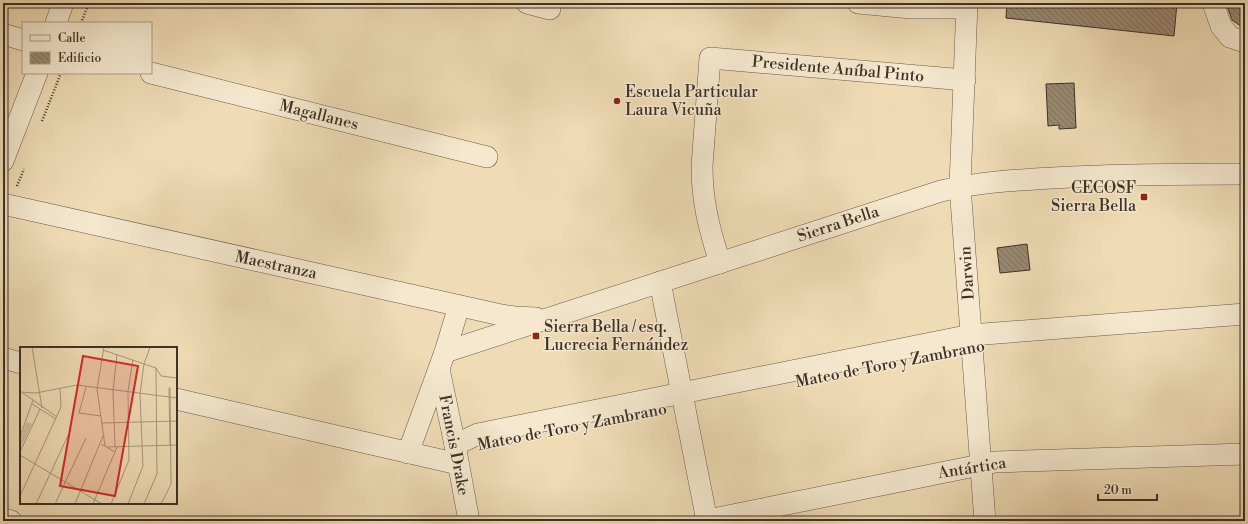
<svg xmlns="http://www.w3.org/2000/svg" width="1248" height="524" font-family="'Libre Bodoni',serif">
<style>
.building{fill:url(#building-back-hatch);stroke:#3c3028}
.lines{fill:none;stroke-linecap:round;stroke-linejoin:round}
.minor-casing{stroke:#695b4b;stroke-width:22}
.path{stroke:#3c3028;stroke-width:2.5;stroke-dasharray:1 2;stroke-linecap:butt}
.minor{stroke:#f5e8cf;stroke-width:21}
.poi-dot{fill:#8f2418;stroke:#f5e8cf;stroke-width:1.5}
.labels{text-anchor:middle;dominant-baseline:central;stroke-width:3;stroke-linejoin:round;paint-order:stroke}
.street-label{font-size:16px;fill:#3c3028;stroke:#f5e8cf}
.poi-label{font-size:16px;fill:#3c3028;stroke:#f5e8cf;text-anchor:start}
.inset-road{fill:none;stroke:#a7977d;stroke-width:1}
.view{fill:#d62828;fill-opacity:0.15;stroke:#d62828;stroke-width:2}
.inset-edge{fill:none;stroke:#3c3028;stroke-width:2}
</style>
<defs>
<pattern id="building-back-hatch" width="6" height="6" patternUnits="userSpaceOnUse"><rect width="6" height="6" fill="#998971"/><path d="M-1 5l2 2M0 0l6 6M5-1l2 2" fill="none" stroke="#7e705d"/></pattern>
</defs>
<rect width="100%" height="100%" fill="#efdcb5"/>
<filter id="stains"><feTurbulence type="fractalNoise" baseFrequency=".005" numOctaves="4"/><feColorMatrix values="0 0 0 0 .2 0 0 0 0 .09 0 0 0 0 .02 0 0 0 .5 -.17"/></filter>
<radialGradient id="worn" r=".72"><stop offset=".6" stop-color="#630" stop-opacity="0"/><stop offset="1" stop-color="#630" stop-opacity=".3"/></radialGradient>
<g class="building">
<polygon points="1007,3 1177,3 1174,36 1006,18"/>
<polygon points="1226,3 1245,3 1245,29 1232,20"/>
<polygon points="1074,83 1076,128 1059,129 1059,125 1048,126 1046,84"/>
<polygon points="1027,244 1030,270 1000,273 997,248"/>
</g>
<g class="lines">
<defs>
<g id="minor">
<polyline points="527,3 550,9"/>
<polyline points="858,3 911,8 967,8"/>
<polyline points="967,3 960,186 985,521"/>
<polyline points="1213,3 1221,26 1230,37 1245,42"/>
<polyline points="56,23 63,3"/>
<polyline points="3,34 23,40"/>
<polyline points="151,73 487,157"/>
<polyline points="3,161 37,73"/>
<polyline points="3,204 501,315 515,317 536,318"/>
<path d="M720,263C709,228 702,202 702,166L710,58L965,80"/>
<polyline points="660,282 707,521"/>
<path d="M445,352L941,191C978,182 1015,180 1053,178C1117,174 1181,174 1245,174"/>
<polyline points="3,358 21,363"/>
<polyline points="439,369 455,445 469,521"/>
<polyline points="176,399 458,464"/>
<polyline points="455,445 478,434 971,335 1245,314"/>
<polyline points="408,453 445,352 459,306"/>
<polyline points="3,519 11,521"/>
<polyline points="703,521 995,462 1245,454"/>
</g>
</defs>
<use href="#minor" class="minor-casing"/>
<g class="path">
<polyline points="81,23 89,3"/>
<polyline points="42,121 61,73"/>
<polyline points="17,186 24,169"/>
</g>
<use href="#minor" class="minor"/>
</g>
<g class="poi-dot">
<circle cx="617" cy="101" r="4"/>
<rect x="1140" y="193" width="8" height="8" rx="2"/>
<rect x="532" y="332" width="8" height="8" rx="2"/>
</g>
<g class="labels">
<g class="street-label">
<text transform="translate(838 69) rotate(5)">Presidente Aníbal Pinto</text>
<text transform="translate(319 115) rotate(14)">Magallanes</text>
<text transform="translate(838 224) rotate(-18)">Sierra Bella</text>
<text transform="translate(276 265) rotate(12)">Maestranza</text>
<text transform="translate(967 273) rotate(-94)">Darwin</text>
<text transform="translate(890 364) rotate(-11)">Mateo de Toro y Zambrano</text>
<text transform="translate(572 427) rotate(-11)">Mateo de Toro y Zambrano</text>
<text transform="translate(454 445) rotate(79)">Francis Drake</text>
<text transform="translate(972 468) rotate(-9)">Antártica</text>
</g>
<g class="poi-label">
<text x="625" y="92">Escuela Particular<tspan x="625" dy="18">Laura Vicuña</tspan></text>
<text x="1136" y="188" text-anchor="end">CECOSF<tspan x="1136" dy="18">Sierra Bella</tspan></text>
<text x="544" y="327">Sierra Bella / esq.<tspan x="544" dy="18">Lucrecia Fernández</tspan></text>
</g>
</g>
<g transform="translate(20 347)">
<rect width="157" height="157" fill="#efdcb5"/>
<path d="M7,75L12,77L0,102V92Z" fill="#d1bf9d"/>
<path class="inset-road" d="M12,0L22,61M84,0L77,42L85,99M83,3L136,21L141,29L157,31M66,40L59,66L81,69M0,45L16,46L57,38L157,51M3,46L37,70M12,57L36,72M82,76L157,74M0,90L13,53M81,97L95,105M87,100L157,98M95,100L93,44L97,7M0,105L20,62M0,108L82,157M0,149L41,60L40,41M16,157L51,82M35,157L66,91M55,157L83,89M73,157L97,100M91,157L109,113L108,44L113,13M108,157L123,119L120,47L124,17L130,0M124,157L137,127L136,21M141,157L151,137L150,41H149L150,99"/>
<path class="view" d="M63,9L118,19L95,149L40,139Z"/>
<rect width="157" height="157" class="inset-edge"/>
</g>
<rect width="1248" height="524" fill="none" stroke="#efdcb5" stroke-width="16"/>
<rect x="4" y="4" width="1240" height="516" fill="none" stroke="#3c3028" stroke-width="2"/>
<rect x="8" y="8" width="1232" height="508" fill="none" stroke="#3c3028"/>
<rect x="22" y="22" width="130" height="52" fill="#f5e8cf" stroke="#ab9e8c"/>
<rect x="30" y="35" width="20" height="6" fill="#f5e8cf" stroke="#ab9e8c"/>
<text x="58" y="42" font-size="12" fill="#3c3028">Calle</text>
<rect x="30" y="52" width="20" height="12" fill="url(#building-back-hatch)" stroke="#ab9e8c"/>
<text x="58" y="62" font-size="12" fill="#3c3028">Edificio</text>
<path d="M1098 494v6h59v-6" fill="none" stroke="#3c3028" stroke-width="2"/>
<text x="1104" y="494" font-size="12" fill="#3c3028" stroke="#f5e8cf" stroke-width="3" paint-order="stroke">20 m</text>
<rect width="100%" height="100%" filter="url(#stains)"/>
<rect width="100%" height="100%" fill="url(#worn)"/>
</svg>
